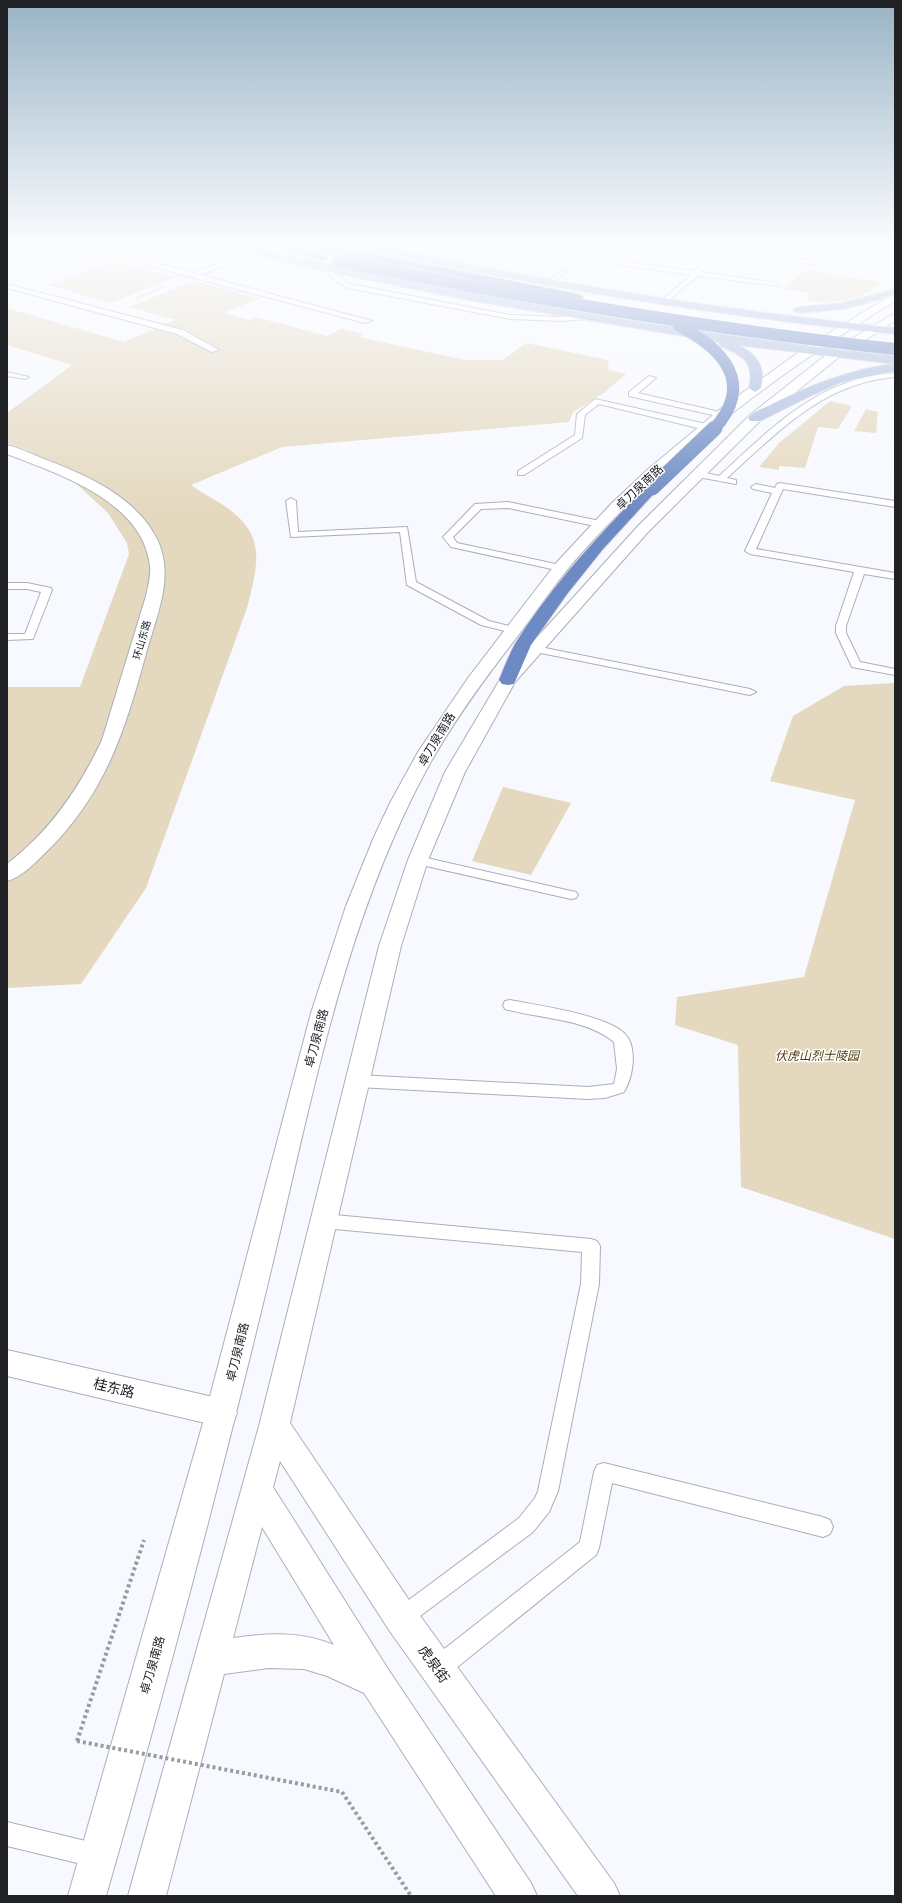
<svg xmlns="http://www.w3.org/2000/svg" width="902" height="1903" font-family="Merriweather,'Noto Sans SC',serif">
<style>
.green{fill:#e4d8bf}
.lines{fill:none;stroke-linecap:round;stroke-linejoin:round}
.lane-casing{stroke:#aaafb9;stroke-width:2}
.street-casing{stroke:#aaafb9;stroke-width:2}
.secondary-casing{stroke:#aaafb9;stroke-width:2}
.primary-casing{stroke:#d7d7d8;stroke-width:2}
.highway-casing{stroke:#d7d7d8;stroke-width:2}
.path-far1{stroke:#999ba0;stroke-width:1.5;stroke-dasharray:1 1;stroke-linecap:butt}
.path{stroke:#999ba0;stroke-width:4;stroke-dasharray:3 3;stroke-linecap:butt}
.lane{fill:#fff;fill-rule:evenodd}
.street{fill:#fff;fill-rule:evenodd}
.secondary{fill:#fff;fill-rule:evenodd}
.primary{fill:#a8b9dc;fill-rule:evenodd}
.highway{fill:#6e8ac4;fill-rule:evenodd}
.highway-bridge-far1-casing{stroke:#d7d7d8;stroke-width:12;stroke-linecap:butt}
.highway-bridge-casing{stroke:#d7d7d8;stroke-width:16;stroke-linecap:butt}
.path-bridge{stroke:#999ba0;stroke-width:4;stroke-dasharray:3 3;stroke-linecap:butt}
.highway-bridge-far1{stroke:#6e8ac4;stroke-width:12}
.highway-bridge{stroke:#6e8ac4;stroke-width:15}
.labels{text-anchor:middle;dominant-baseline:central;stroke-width:3;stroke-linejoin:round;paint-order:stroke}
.far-street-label{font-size:10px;fill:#202226;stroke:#fff}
.street-label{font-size:12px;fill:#202226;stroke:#fff}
.park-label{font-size:12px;font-style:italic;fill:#493708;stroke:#fff}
.near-street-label{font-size:14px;fill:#202226;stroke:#fff}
</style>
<rect width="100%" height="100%" fill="#f7f9fe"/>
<g class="green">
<polygon points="114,261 175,277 111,303 48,285"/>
<path d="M805,270L880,282C862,303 833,302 807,301L810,293L783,289Z"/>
<path d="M194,281L259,298L224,313L249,320L256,317L327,336L341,329L363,334L359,337L465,360H503L526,343L608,360L609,370L626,374L605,392L573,412L569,422L282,447L191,485C200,492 211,497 220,503C267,533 259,560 247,608L146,888L81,984L7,988V687H80L129,554L127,543L108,513L55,464L27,450L7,443V413L72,365L7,345V308L124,342L175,320L129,307Z"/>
<polygon points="830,401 852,406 838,429 818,427 805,468 779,466 779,470 759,467 779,443"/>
<polygon points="866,409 878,412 876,433 854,431"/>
<polygon points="895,683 895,1239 741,1187 738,1045 675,1025 677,997 804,977 855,800 770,781 793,716 844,686"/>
<polygon points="503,787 571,803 531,875 472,861"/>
</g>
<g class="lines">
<defs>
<g id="lane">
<polygon points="77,245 89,245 194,273 249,251 253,251 253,253 201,275 372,321 365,323 190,277"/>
<polygon points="496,245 512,245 555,254 567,245 575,245 556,258"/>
<polygon points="593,245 601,245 590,254 586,254 586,252"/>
<polygon points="723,245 730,245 701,272 777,283 780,285 779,286 697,276 665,304 661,302 662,300 691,275 614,264 611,262 614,260 694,271"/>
<polygon points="839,245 846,245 821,266 750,252 753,250 820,262"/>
<polygon points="883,245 895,245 895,249 884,246"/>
<polygon points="322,265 350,284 510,315 562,317 585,315 589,317 585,319 562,321 510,319 348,288 340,284 320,268 320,266"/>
<polygon points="563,269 568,270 551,284 547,284 547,282"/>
<polygon points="7,284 183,330 219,350 212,352 177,334 7,288"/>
<polygon points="7,372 29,377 25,379 7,376"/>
<path d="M895,373V377C823,383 778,432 727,478L736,480V484L698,477L694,474L698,471L719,476C773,427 818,378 895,373Z"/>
<polygon points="649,376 656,378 638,393 724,413 725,415 721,417 629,396 629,392"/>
<polygon points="595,399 706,424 710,427 706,430 599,404 585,415 582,438 524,475 518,475 518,471 575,435 577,414"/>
<polygon points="780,483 895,501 895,507 783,489 756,549 895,573 895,579 864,574 846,626 846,633 860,662 895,669 895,675 852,667 836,633 836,626 854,572 750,554 745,551 772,493 753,489 751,487 756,484 775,488 777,484"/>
<polygon points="291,498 296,501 298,532 407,527 416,582 489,621 517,628 518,630 513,633 481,625 407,585 400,532 291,537 286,501"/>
<polygon points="508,502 600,521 605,524 600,527 508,508 481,509 453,537 457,543 565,566 566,568 561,571 451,547 443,537 475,504"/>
<polygon points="7,583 27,583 51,588 52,590 33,639 7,640 7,634 25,634 41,592 27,589 7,589"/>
<polygon points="535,646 750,689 756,692 750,695 531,651 530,649 531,647"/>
<polygon points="418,856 571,891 576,892 578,895 576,898 571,899 413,863 411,860 413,857"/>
<path d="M510,1000C536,1005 607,1015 625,1034C638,1048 633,1077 624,1092L605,1098L588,1099L357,1087L352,1085L349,1081L352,1077L357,1075L588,1087L614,1084L617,1069L614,1042C585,1018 540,1019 505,1009L503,1005L505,1001Z"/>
<polygon points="324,1214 591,1239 597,1241 600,1246 599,1284 558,1491 549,1512 533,1532 408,1625 401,1629 394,1625 390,1618 394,1611 519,1518 535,1498 538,1491 581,1284 582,1252 324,1228 318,1226 316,1221 318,1216"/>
<polygon points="604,1463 823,1517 830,1520 833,1527 830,1534 823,1537 612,1483 599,1548 596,1555 445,1677 437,1680 429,1677 426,1669 429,1661 580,1542 594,1472 597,1465"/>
<polygon points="7,1822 98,1844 106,1848 110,1856 106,1864 98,1868 7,1846"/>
</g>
<g id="street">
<path d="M7,445C20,448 32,454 44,459C86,475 135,496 157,539C175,576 157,614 147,650C125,730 106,795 43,855C33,865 21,877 7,881V864C50,831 79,789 102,740L146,596C148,586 151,576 150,566C143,501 58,474 7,454Z"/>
<polygon points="7,1350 222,1399 233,1403 237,1413 233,1423 222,1427 7,1376"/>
</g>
<g id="secondary">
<path d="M895,293V301C782,371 675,449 585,549C560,576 539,607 517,637C485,678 454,720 428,767C342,924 309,1114 267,1287C218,1491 164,1694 106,1896H68L203,1423L311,1013L346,906L374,837L390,803L418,752L468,678L557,562L611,504L647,470L724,406L806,347Z"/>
<path d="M895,313V321L839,357L760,421L648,532L515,682L465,772L428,860L401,946L290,1423L413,1606L614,1883L620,1896H578L389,1630L280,1461L273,1487L388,1669L531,1883L537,1896H496L364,1693L327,1676L304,1669L269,1668L224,1674L166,1896H128L259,1426L379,946L408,860L445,772L502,676L638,526L750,415L831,351ZM262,1527L334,1645C301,1631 269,1633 233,1638Z"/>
</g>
<g id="primary">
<path d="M217,245H238C456,293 674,332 895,356V364L738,345C757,354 766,367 761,388L755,392L749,388C755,361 742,355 720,346L719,342L473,301L305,267Z"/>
<path d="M353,245H375C547,282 720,310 895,328V334C714,316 536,286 358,248Z"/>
<polygon points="895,289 895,295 844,309 799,313 793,310 799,307 843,303"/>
<path d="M892,364L895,365V371L842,382L810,396L760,421H750L748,418C753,411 765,408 772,404C811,385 849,370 892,364Z"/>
</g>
<g id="highway">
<polygon points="263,245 283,245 327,256 328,258 323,261"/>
<polygon points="304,245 327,245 578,294 584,297 578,300 309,248"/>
<path d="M652,484L657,485L659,488L603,549L567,594L531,645L514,684L508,685L502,684L499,680C504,668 509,655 515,644C551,585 600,535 647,485Z"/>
</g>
</defs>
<use href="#lane" class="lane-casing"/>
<use href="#street" class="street-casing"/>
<use href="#secondary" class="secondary-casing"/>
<use href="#primary" class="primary-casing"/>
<use href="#highway" class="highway-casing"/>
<g class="path-far1">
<polyline points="190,245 201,248"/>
<polyline points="135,299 164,287"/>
</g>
<g class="path">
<polyline points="77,1741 144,1540"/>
<polyline points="342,1792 411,1896"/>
</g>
<use href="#lane" class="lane"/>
<use href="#street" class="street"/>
<use href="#secondary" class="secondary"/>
<use href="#primary" class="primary"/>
<use href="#highway" class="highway"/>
<defs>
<g id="highway-bridge-far1">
<path d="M338,261C523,297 708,329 895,349"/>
<path d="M679,326C724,349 755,384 714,429"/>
</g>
<polyline id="highway-bridge" points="652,488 715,428"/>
</defs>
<use href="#highway-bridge-far1" class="highway-bridge-far1-casing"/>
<use href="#highway-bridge" class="highway-bridge-casing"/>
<polyline class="path-bridge" points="77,1741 342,1792"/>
<use href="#highway-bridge-far1" class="highway-bridge-far1"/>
<use href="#highway-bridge" class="highway-bridge"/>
</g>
<linearGradient id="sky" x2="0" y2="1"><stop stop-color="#99b4c5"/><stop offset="0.48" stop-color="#fbfcff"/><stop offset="1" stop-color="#fbfcff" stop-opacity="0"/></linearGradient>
<rect width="902" height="512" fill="url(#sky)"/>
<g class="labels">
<g class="far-street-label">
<text transform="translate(142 640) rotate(-74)">环山东路</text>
</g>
<g class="street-label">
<text transform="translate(639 487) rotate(-43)">卓刀泉南路</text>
<text transform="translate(436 739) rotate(-59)">卓刀泉南路</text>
<text transform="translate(316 1038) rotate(-75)">卓刀泉南路</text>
<text transform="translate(237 1352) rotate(-76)">卓刀泉南路</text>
<text transform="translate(152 1665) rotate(-74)">卓刀泉南路</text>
</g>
<g class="park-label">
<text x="817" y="1055">伏虎山烈士陵园</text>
</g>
<g class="near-street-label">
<text transform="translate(114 1388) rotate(14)">桂东路</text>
<text transform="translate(434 1664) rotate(55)">虎泉街</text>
</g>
</g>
<rect width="902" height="1903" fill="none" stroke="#202226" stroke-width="16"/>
</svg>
